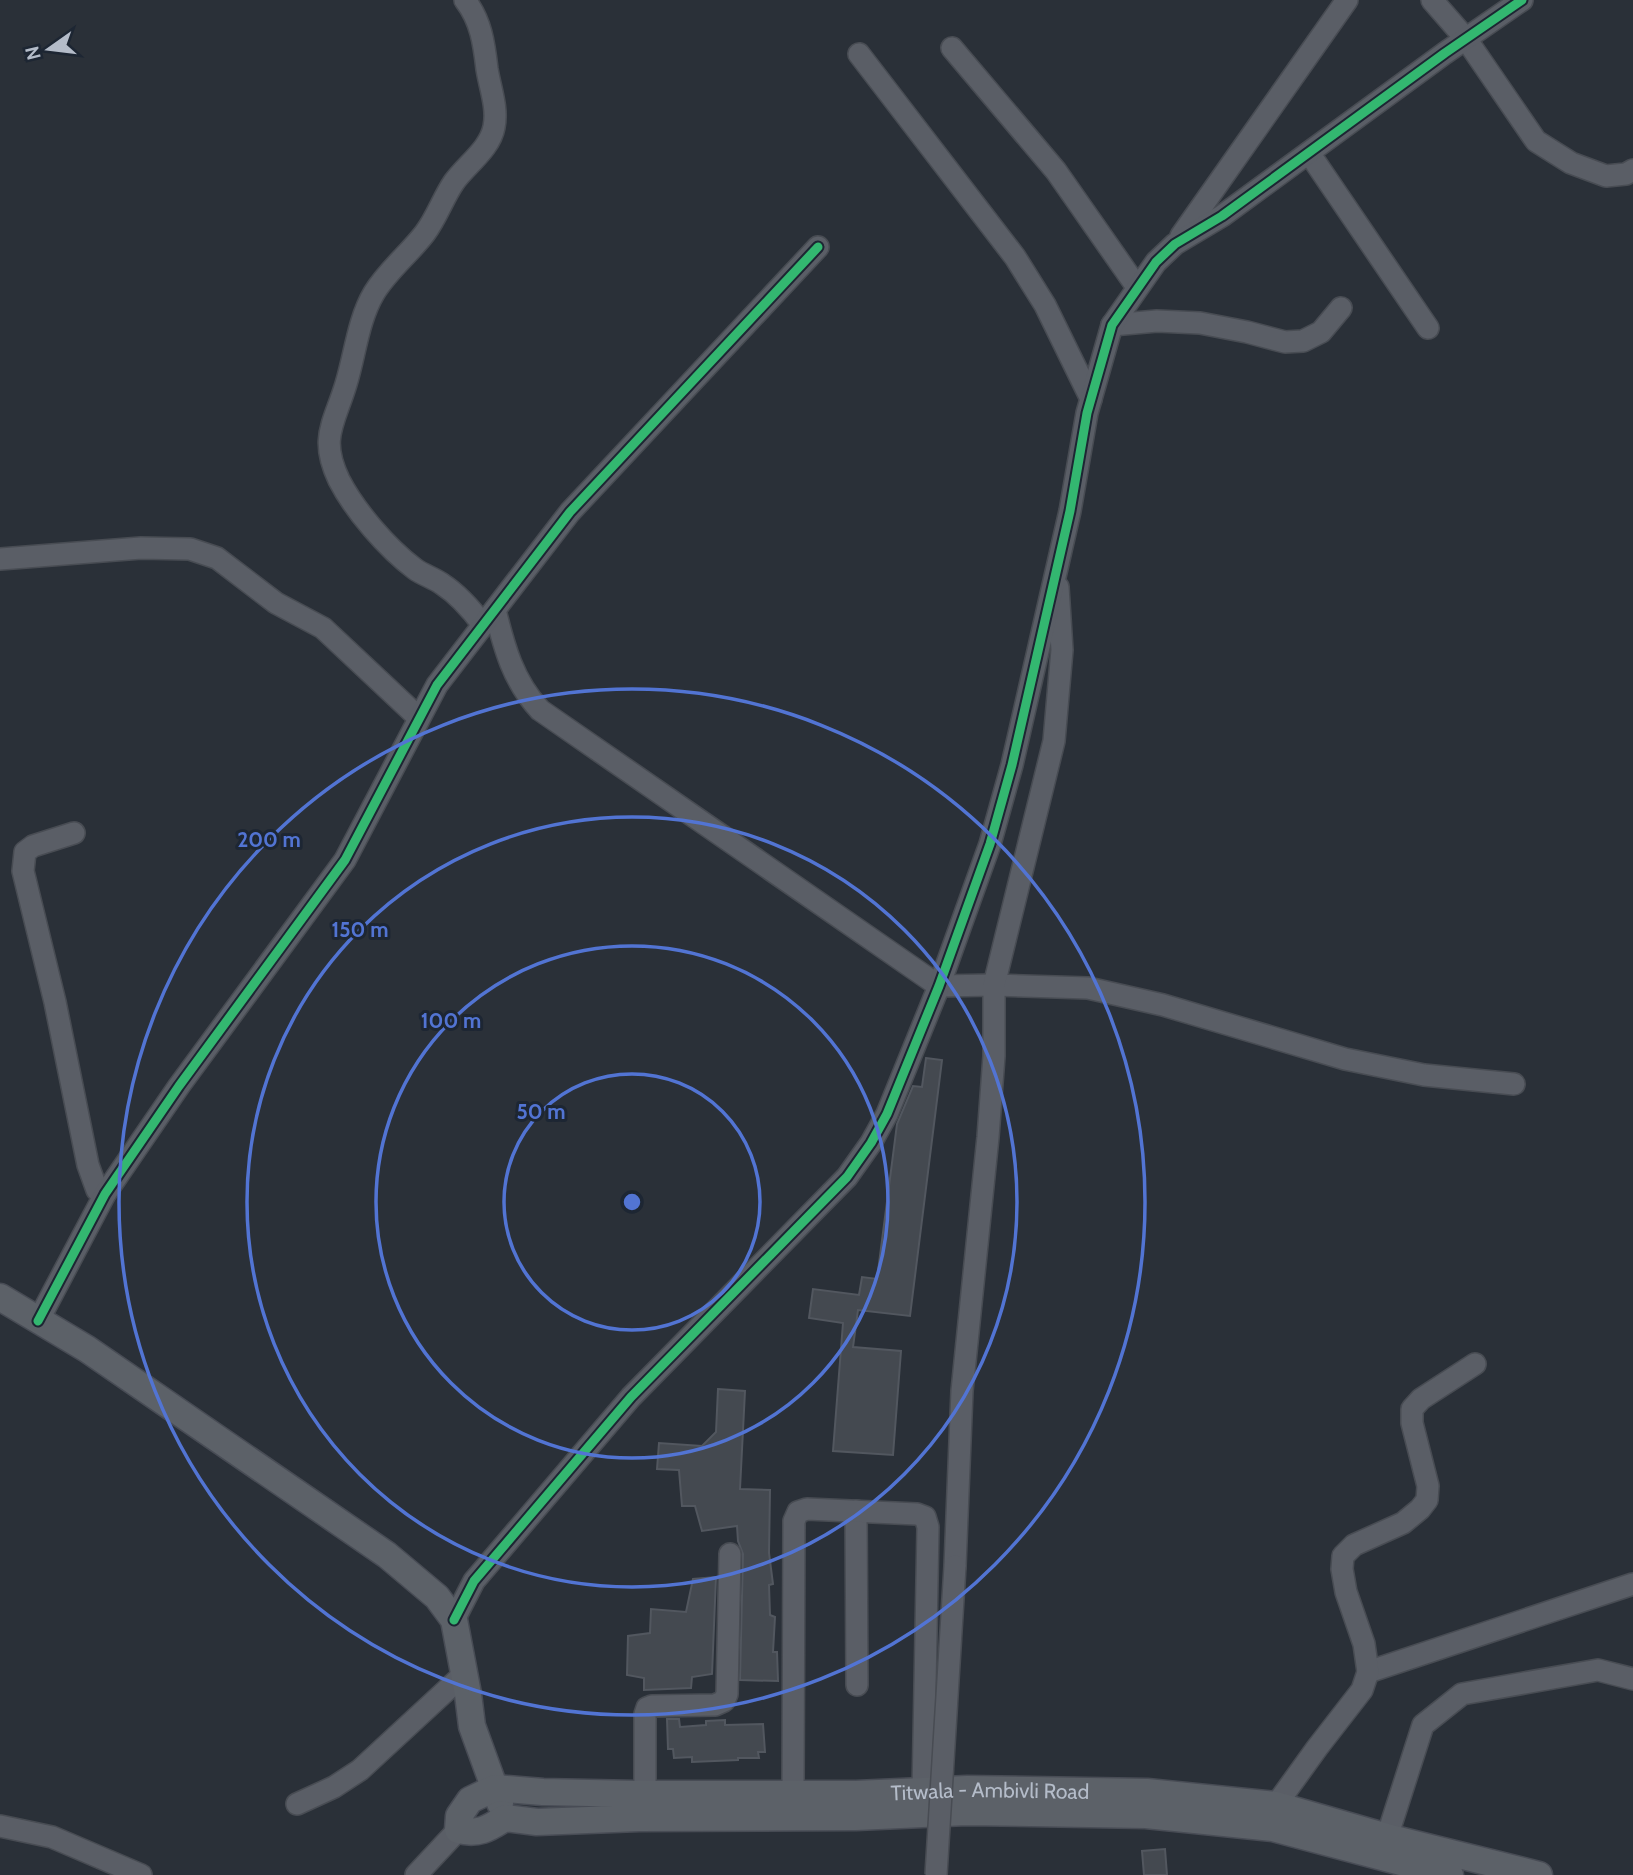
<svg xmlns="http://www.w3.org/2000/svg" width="1633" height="1875" font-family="Cabin,sans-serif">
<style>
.building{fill:#444950;stroke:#52575f;stroke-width:2}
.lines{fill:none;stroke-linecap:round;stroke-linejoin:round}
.minor-casing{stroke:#484c53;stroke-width:24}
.major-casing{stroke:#484c55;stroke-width:29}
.minor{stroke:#5a5e66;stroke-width:21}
.major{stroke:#5c6168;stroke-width:26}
.minor-bridge-casing{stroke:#484c53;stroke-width:24;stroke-linecap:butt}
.minor-bridge{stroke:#5a5e66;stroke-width:21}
.cycleway-casing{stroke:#1d2633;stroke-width:13}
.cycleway{stroke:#33b770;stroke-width:9}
.ring{fill:none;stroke:#5274d3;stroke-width:3.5}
.labels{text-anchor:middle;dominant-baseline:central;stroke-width:6;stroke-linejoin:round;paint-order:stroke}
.street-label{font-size:21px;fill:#b4bcc9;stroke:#1d2633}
.centre{fill:#5274d3;stroke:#1d2633;stroke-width:3.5}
.ring-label{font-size:21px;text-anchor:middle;font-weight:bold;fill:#5274d3;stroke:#1d2633;stroke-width:6;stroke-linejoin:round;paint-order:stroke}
</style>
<rect width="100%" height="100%" fill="#2a3038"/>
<g class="building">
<polygon points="926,1058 942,1060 910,1316 858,1310 853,1347 901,1351 893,1455 833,1451 843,1323 809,1318 813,1289 859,1295 862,1277 877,1279 897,1124 913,1086 922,1087"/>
<polygon points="718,1389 745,1391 740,1489 770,1490 769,1553 773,1584 769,1585 770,1615 775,1617 773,1652 777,1652 778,1681 740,1680 743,1554 738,1541 737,1526 702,1531 695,1506 682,1506 679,1470 657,1469 659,1443 702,1446 716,1432"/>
<polygon points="716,1577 712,1674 692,1677 691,1688 644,1690 644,1678 627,1675 628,1636 650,1633 651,1609 686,1612 693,1579"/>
<polygon points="667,1719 679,1719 680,1727 706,1725 706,1721 725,1720 725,1725 763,1724 765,1752 758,1752 759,1758 738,1758 738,1760 692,1762 692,1757 674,1758 673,1749 668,1749"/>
<polygon points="1165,1849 1167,1875 1144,1875 1142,1851"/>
</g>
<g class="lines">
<defs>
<g id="minor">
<path d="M465,0C481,21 484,43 487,69C490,88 498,108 494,127C490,149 466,165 454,182C443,198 437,217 425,233C409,254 388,270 374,293C358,320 355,355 346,384C334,424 319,438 339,480C355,511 387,548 415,569C423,575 434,578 442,584C459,595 471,609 483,625"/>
<polyline points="1432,0 1466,39 1536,141 1571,163 1606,176 1626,174 1633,170"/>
<polyline points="952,48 1056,171 1137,287"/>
<polyline points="859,54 1015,257 1045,305 1091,399"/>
<polyline points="1309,153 1428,328"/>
<polyline points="1181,236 1347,0"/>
<polyline points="1112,325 1157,321 1200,323 1247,332 1285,342 1303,341 1321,332 1341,308"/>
<polyline points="0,559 141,548 190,549 217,558 276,603 323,628 419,718"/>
<path d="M495,610C504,647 513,681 540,710L939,986L994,985L1088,988L1163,1005L1345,1059L1424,1075L1514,1084"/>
<polyline points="74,833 33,846 25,852 23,871 55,1002 88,1165 97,1190 105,1194"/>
<polyline points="38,1321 105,1194 179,1086 345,860 437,685 570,512 818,247"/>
<polyline points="856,1511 857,1685"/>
<polyline points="955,1566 962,1391 988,1137 994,1056 994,985 1054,741 1062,650 1058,587"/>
<polyline points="454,1620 474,1581 631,1397 847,1177 871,1143 887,1114 939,986 990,844 1012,765 1070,511 1087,413 1112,325 1156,262 1175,244 1222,216 1445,53 1522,0"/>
<polyline points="1368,1672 1633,1584"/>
<polyline points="793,1793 794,1521 798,1512 807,1509 917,1514 925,1517 928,1527 923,1792"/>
<polyline points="297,1804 334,1787 360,1770 464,1674"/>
<polyline points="645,1809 645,1714 647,1708 652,1706 715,1705 724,1701 727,1694 730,1554"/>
<polyline points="1274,1819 1276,1805 1317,1748 1362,1690 1368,1672 1364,1644 1346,1592 1342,1569 1343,1556 1354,1545 1403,1523 1420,1509 1427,1500 1428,1486 1412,1423 1412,1409 1421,1399 1475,1364"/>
<polyline points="0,1826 52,1837 141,1875"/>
<polyline points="1387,1837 1423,1725 1462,1694 1598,1670 1633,1679"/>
<polyline points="416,1875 458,1830"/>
</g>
<g id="major">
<polyline points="0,1297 87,1349 387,1555 437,1597 454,1620 468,1694 472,1726 500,1803"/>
<path id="s1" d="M1450,1875L1273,1828L1146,1815L967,1812L856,1817L639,1818L537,1822L505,1818C488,1829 478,1835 458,1830L459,1816L470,1800L495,1788L543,1792L637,1794H856L967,1789L1147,1792L1276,1805L1387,1837L1539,1875"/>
</g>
</defs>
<use href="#minor" class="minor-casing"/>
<use href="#major" class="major-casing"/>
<use href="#minor" class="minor"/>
<use href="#major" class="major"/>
<defs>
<polyline id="minor-bridge" points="936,1875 955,1566"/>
</defs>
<use href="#minor-bridge" class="minor-bridge-casing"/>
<use href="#minor-bridge" class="minor-bridge"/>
<defs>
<g id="cycleway">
<polyline points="38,1321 105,1194 179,1086 345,860 437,685 570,512 818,247"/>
<polyline points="454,1620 474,1581 631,1397 847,1177 871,1143 887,1114 939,986 990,844 1012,765 1070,511 1087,413 1112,325 1156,262 1175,244 1222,216 1445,53 1522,0"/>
</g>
</defs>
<use href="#cycleway" class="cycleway-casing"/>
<use href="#cycleway" class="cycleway"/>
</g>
<g class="ring">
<circle cx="632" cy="1202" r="128"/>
<circle cx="632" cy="1202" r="256"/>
<circle cx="632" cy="1202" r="385"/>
<circle cx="632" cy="1202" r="513"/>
</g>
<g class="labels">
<g class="street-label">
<text stroke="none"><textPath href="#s1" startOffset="1559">Titwala - Ambivli Road</textPath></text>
</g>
</g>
<circle cx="632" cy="1202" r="10" class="centre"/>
<g class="ring-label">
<text x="269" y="847">200 m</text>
<text x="360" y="937">150 m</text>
<text x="451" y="1028">100 m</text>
<text x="541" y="1119">50 m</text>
</g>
<g transform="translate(49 49) rotate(256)" stroke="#1d2633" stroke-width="5" paint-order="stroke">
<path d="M0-5L12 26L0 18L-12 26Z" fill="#b4bcc9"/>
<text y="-10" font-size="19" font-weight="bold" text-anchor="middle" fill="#b4bcc9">N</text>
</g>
</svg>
